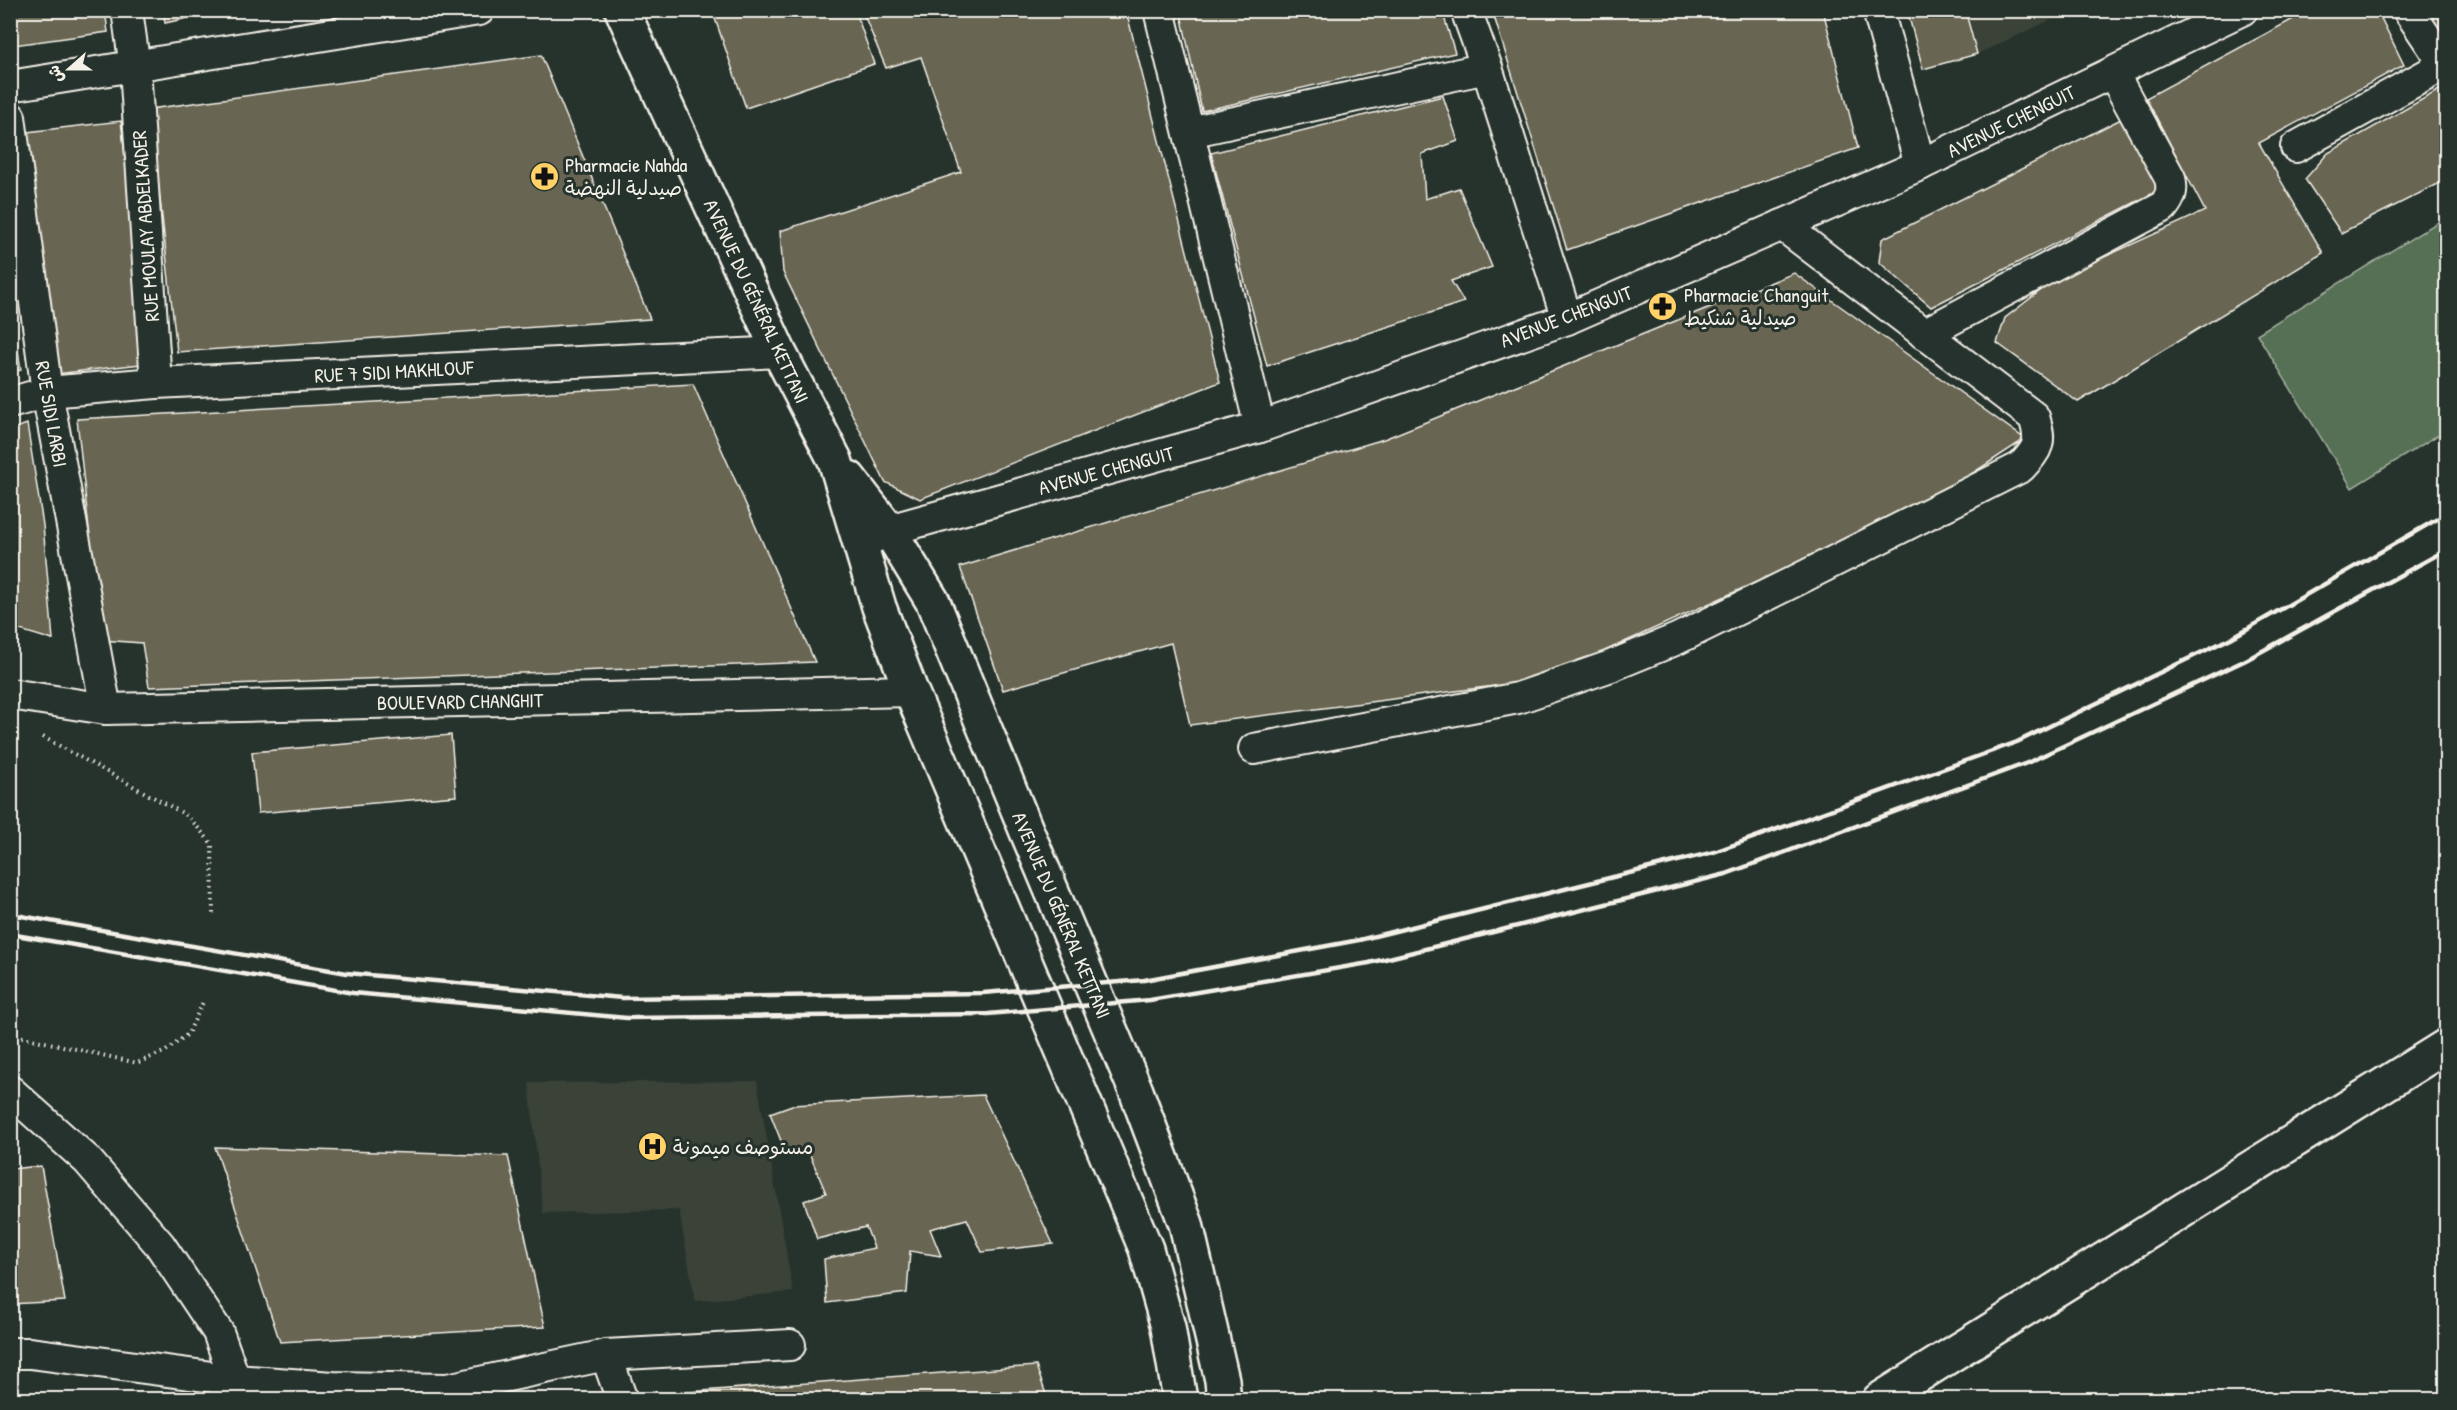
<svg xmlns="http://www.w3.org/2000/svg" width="2457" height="1410" font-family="'Patrick Hand','Playpen Sans Arabic',sans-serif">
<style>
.built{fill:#3a4238}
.green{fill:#567056;stroke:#a5b09f;stroke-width:1.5}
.building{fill:#686552;stroke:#f4f1e8;stroke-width:1.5}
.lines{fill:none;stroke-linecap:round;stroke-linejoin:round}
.street-casing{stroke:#f4f1e8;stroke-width:34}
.secondary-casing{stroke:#f4f1e8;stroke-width:38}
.path{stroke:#f4f1e8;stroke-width:4;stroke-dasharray:1.5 4.5;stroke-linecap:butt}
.street{stroke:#26332d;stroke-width:30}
.secondary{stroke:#26332d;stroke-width:33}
.rail{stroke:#f4f1e8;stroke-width:4.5}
.labels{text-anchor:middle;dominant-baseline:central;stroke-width:6;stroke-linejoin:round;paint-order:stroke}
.street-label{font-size:20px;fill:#f4f1e8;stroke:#26332d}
.poi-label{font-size:20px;fill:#f4f1e8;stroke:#26332d;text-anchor:start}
</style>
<rect width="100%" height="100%" fill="#26332d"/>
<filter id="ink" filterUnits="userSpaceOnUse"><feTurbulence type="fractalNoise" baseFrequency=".0167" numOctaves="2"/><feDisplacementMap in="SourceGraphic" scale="12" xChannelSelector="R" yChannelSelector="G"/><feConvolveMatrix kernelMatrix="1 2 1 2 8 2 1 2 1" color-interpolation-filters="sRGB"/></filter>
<g filter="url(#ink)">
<g class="built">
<polygon points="1965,10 2070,11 1977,54"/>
<polygon points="757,1081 793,1292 695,1301 679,1210 543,1213 529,1083"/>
</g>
<polygon class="green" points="2446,217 2446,430 2352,488 2257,334"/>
<g class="building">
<polygon points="10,10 105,10 108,32 14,45"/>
<polygon points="163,10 224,10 165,23"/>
<polygon points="712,10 855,10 874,64 746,108"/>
<polygon points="862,10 1126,10 1220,382 920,499 885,482 783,272 780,231 961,172 921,57 886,68"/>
<polygon points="1180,10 1442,10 1455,53 1202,111"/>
<polygon points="1492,10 1823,10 1858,148 1567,250"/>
<polygon points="1907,10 1965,10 1977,54 1923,69"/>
<polygon points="2310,10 2377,10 2404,65 2259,143 2323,253 2078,402 1997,343 2005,318 2054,280 2205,211 2146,98"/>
<polygon points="2416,10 2446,10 2446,38 2429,31"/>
<polygon points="541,55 650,319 177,352 150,109"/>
<polygon points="2446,86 2446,180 2341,233 2305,179 2328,153"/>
<polygon points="1443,96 1458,141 1422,154 1425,199 1459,188 1492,267 1451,281 1464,302 1267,366 1211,153"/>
<polygon points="2123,118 2161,189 1931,307 1879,262 1882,239"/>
<polygon points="121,121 149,363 56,374 27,132"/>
<polygon points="1794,273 2025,439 1921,507 1541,680 1190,725 1171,643 1003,690 960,567 1384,439"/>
<polygon points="10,299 21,370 10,373"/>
<polygon points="693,384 815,662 149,687 142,643 101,640 77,419"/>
<polygon points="27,424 43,525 53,640 10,627 10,430"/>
<polygon points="451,735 456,796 258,813 252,752"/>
<polygon points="983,1095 1053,1244 982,1252 967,1219 930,1229 941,1256 910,1251 907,1293 827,1303 824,1259 874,1248 866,1227 817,1239 804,1201 826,1193 807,1148 787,1156 770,1113 792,1105"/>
<polygon points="215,1147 508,1156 545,1327 280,1342"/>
<polygon points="41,1166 65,1301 10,1304 10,1169"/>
<polygon points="1036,1366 1048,1400 637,1400 636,1396"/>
</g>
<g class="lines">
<defs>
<g id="street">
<polyline points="127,10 135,68 156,383"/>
<polyline points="1159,10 1260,427"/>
<polyline points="1466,10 1487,68 1567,319"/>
<polyline points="1878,10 1920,165"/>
<polyline points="2408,10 2445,65"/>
<polyline points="10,86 479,10"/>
<polyline points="10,117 47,392 106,709"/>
<polyline points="1189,132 1487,68"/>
<polyline points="2296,147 2446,64"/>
<path d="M1924,334L2163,207C2171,197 2173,190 2170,178L2113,73"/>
<polyline points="10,403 47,392 156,383 779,352"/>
<polyline points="867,541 889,530 1260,427 1567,319 1920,165 2242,10"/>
<polyline points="10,694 106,709 911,691"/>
<path d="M1254,749L1518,698L1611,666L1677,639L1791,583L2021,467C2039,448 2042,442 2034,417L1782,225"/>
<polyline points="10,1091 87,1160 160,1245 218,1332 235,1380"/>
<polyline points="10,1353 30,1353 235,1380 333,1387 447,1389 606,1355 790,1345"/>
<polyline points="606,1355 622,1400"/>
</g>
<g id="secondary">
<polyline points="622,10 779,352 835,460 879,607 911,691 1146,1249 1168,1327 1180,1400"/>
<polyline points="849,478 889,530 933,602 1027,832 1136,1091 1186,1224 1222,1380 1224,1400"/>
<polyline points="1879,1400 2446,1046"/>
</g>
</defs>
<use href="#street" class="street-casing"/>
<use href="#secondary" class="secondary-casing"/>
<g class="path">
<polyline points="43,737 188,816 212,844 213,914"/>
<polyline points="10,1034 137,1063 166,1051 188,1034 204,1000"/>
</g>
<use href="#street" class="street"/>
<use href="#secondary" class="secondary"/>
<g class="rail">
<polyline points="10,914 347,973 622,998 983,993 1144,980 1359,940 1714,852 2017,742 2231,638 2446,514"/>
<polyline points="10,934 353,993 627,1018 988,1014 1150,1000 1369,963 1726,874 2027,763 2246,660 2446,550"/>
</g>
</g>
</g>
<defs>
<symbol id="pharmacy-disc" viewBox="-11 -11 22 22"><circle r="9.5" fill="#ffd166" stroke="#26332d"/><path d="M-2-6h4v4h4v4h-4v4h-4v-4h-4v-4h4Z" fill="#111"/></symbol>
<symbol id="hospital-disc" viewBox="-11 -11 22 22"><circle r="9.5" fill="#ffd166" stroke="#26332d"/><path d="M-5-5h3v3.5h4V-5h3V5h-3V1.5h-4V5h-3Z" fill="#111"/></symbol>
</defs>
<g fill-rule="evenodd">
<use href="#pharmacy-disc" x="528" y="160" width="33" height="33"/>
<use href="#pharmacy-disc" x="1646" y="290" width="33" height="33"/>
<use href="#hospital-disc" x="636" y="1130" width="33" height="33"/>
</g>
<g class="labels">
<g class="street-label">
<text transform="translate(2011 121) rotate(-26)">AVENUE CHENGUIT</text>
<text transform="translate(145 226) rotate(-94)">RUE MOULAY ABDELKADER</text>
<text transform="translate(757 301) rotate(65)">AVENUE DU GÉNÉRAL KETTANI</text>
<text transform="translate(1566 316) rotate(-21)">AVENUE CHENGUIT</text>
<text transform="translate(394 371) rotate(-3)">RUE 7 SIDI MAKHLOUF</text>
<text transform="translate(52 414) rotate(80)">RUE SIDI LARBI</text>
<text transform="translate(1106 470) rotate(-15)">AVENUE CHENGUIT</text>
<text transform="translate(460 701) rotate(-1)">BOULEVARD CHANGHIT</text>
<text transform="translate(1062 915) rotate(67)">AVENUE DU GÉNÉRAL KETTANI</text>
</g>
<g class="poi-label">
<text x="565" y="164">Pharmacie Nahda<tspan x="565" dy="23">صيدلية النهضة</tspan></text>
<text x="1684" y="294">Pharmacie Changuit<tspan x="1684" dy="23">صيدلية شنكيط</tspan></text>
<text x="673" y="1146">مستوصف ميمونة</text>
</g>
</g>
<rect width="2457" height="1410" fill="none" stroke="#26332d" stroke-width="36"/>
<rect x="18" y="18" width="2421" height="1374" fill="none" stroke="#f4f1e8" stroke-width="2" filter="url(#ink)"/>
<g transform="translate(69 69) rotate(249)" stroke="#26332d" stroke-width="4.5" paint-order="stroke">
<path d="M0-4.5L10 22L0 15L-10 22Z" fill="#f4f1e8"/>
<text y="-9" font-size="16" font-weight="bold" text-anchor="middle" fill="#f4f1e8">ش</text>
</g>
</svg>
